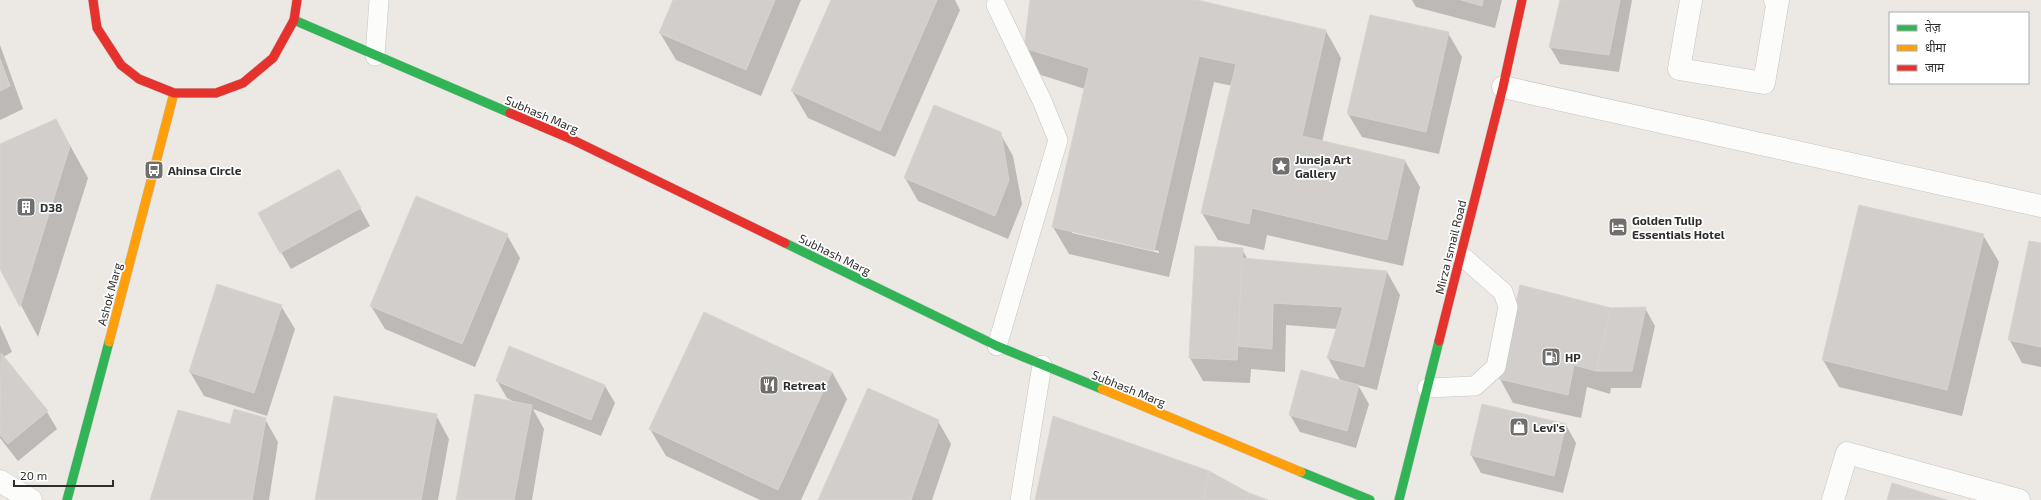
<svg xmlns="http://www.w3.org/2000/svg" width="2041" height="500" font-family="'Exo 2','Noto Sans Devanagari',sans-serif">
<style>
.shadow{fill:#0003;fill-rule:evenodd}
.building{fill:#d1cecb;stroke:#d7d4d0}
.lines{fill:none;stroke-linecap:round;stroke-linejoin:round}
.lane-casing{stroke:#c5c4c5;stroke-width:20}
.street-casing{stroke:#c5c4c5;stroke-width:23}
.fast-casing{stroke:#c5c4c5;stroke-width:10}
.slow-casing{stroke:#c5c4c5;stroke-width:10}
.jam-casing{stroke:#c5c4c5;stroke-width:10}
.lane{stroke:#fcfcfb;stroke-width:19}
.street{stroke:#fcfcfb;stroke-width:22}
.fast{stroke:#30b455;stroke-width:9}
.slow{stroke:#ff9f0a;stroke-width:9}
.jam{stroke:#e5322d;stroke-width:9}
.labels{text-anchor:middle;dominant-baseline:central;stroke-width:3.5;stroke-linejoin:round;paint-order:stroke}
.street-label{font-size:12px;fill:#2e2e2e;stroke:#fff}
.poi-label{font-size:12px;font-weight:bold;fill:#2e2e2e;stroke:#fff;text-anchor:start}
</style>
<rect width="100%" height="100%" fill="#ece8e4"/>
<g class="shadow">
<polygon points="674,0 801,0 761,96 676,60 660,33"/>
<polygon points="832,0 955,0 960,10 895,157 808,118 792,91"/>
<path d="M1031,0H1192L1326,31L1341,58L1322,142L1405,161L1420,187L1403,266L1267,235L1264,250L1218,240L1202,213L1232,86L1214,82L1169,277L1069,254L1053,227L1085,89L1041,75L1025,48ZM1072,231L1159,251V253L1072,233Z"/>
<polygon points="1412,0 1502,0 1495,28 1416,7"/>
<polygon points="1561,0 1632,0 1619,72 1560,64 1550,47"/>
<polygon points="1448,33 1462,57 1439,154 1362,137 1348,114"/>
<polygon points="0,45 23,109 0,120"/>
<polygon points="56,120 88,178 38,337 0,266 0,146"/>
<polygon points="1000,133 1013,156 1022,204 1008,239 918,201 905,178"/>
<polygon points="349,188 370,226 291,269 281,252"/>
<polygon points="507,235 520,258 475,367 385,329 371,306"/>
<polygon points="1983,235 1999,262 1962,416 1839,387 1823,360"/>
<polygon points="2041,244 2041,367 2022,363 2009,339"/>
<polygon points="1242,249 1248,260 1387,272 1400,295 1377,390 1358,385 1369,404 1356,448 1300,432 1290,415 1341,382 1328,358 1337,329 1286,325 1285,372 1251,369 1250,383 1203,381 1190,358"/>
<polygon points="1520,287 1610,308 1645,308 1655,326 1641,388 1611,388 1610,394 1587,387 1581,418 1513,403 1500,379"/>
<polygon points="281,306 295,329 267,416 204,396 190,372"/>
<polygon points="0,325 12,352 3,357 47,412 57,429 18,461 0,438"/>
<polygon points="832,372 847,399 801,500 760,500 666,456 650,429"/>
<polygon points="497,381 605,386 615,403 601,436 533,409 544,429 532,500 457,500 516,403 507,398"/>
<polygon points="1483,405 1566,425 1576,443 1563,493 1481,473 1471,455"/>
<polygon points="436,415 449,439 438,500 316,500"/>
<polygon points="265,419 278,442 269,500 151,500 230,425"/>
<polygon points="938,421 951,444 932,500 819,500"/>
</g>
<g class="building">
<polygon points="673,0 775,0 746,70 659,33"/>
<polygon points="831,0 937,0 880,131 791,91"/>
<polygon points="1030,0 1197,0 1326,30 1302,136 1405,160 1387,240 1252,208 1249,224 1201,213 1236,64 1199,56 1154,251 1052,227 1089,68 1024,48"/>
<polygon points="1461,0 1483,0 1482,6"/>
<polygon points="1560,0 1620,0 1609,55 1549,47"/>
<polygon points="1370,15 1449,32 1426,132 1347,114"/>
<polygon points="0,59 10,86 0,91"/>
<polygon points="934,105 1001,132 1009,180 995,216 904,178"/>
<polygon points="56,119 70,146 20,307 0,269 0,144"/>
<polygon points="339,169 361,208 280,253 258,213"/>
<polygon points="416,196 508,234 462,344 370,306"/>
<polygon points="1859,205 1984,234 1947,390 1822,360"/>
<polygon points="2029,241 2041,243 2041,347 2008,340"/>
<polygon points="1195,246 1243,248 1237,360 1189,358"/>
<polygon points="1242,258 1387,271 1364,367 1327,358 1343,307 1273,303 1272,349 1238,346"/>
<polygon points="217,284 282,305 254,393 189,372"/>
<polygon points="1520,285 1611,308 1596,371 1574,365 1568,395 1499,379"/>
<polygon points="1646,307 1632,371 1596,371 1611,308"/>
<polygon points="704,312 832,372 778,490 649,429"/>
<polygon points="509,346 605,385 591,420 496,381"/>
<polygon points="1,353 48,411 8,444 0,435"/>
<polygon points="1301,370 1359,385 1347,431 1289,415"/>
<polygon points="868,388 939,420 911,500 818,500"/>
<polygon points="475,394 532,405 514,500 456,500"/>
<polygon points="334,396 437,414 421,500 315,500"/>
<polygon points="1482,404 1566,424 1554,476 1470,455"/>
<polygon points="234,409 266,418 252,500 150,500 178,410 230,424"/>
<polygon points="1053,416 1209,471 1203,500 1035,500"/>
<polygon points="1209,471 1249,493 1247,500 1203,500"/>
<polygon points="1892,483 1937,497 1947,500 1887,500"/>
<polygon points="1249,493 1268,500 1247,500"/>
</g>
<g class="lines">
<defs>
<g id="lane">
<polyline points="996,5 1043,103 1058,140 997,346"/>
<polyline points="375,56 379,0"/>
<polyline points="1427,388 1475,386 1496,367 1508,307 1503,292 1461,255"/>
<polyline points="1020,500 1042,365"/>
</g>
<g id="street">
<polyline points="1691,0 1679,69 1764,83 1778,0 1775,0"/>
<polyline points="1503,87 2041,206"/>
<polyline points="0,481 31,500"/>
<polyline points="1833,500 1847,453 2019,500"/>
</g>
<g id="fast">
<polyline points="294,20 510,113"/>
<polyline points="785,243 997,346 1102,389"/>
<polyline points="1301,472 1370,500"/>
<polyline points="67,500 109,342"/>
<polyline points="1399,500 1439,341"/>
</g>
<g id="slow">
<polyline points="109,342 174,93"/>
<polyline points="1102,389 1301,472"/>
</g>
<g id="jam">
<polyline points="93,0 97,28 121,65 139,79 174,93 216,93 243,83 273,58 294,20 297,0"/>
<polyline points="510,113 571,139 785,243"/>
<polyline points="1439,341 1503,87 1522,0"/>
</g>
</defs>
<use href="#lane" class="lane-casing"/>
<use href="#street" class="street-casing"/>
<use href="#fast" class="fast-casing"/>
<use href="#slow" class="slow-casing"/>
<use href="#jam" class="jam-casing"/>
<use href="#lane" class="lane"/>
<use href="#street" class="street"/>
<use href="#fast" class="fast"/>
<use href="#slow" class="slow"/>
<use href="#jam" class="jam"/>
</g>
<defs>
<symbol id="sight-square" viewBox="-11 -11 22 22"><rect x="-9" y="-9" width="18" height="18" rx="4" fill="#706f6e" stroke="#fff"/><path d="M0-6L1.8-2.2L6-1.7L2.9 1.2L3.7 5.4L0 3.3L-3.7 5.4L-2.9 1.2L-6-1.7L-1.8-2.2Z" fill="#fff"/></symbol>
<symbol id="bus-square" viewBox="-11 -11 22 22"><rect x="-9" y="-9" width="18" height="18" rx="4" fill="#706f6e" stroke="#fff"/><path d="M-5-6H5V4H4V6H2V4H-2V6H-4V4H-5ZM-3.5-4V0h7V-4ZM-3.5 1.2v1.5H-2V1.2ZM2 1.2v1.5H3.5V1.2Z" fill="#fff"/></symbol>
<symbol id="building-square" viewBox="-11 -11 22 22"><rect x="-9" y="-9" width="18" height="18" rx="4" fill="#706f6e" stroke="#fff"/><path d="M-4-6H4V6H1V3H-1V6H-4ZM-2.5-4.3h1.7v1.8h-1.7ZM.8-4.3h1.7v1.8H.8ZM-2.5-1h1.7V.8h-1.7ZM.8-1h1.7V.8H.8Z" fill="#fff"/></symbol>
<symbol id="hotel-square" viewBox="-11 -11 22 22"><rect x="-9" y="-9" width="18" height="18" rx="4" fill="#706f6e" stroke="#fff"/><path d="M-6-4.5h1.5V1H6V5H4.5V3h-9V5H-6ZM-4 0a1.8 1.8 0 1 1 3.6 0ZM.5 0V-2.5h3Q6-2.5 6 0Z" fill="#fff"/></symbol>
<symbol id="fuel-square" viewBox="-11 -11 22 22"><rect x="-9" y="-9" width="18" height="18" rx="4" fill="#706f6e" stroke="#fff"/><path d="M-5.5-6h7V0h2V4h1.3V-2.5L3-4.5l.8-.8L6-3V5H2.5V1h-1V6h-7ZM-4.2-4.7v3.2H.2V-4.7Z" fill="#fff"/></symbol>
<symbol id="restaurant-square" viewBox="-11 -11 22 22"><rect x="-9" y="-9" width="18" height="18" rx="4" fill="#706f6e" stroke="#fff"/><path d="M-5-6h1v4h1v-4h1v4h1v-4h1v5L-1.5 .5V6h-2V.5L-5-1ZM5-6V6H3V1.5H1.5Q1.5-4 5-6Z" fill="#fff"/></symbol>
<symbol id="shop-square" viewBox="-11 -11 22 22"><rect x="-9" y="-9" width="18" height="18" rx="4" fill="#706f6e" stroke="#fff"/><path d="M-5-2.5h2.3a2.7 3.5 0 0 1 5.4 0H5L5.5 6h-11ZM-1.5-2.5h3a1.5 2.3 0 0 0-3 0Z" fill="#fff"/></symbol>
</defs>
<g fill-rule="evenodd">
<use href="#sight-square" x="1270" y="155" width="22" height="22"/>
<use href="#bus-square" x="143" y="159" width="22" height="22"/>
<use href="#building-square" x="15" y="196" width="22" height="22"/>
<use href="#hotel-square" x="1607" y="216" width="22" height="22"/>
<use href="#fuel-square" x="1540" y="346" width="22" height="22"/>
<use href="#restaurant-square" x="758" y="374" width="22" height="22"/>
<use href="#shop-square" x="1508" y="416" width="22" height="22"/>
</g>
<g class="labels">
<g class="street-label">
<text transform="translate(542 114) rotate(23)">Subhash Marg</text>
<text transform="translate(1450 247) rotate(-76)">Mirza Ismail Road</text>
<text transform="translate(835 254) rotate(26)">Subhash Marg</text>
<text transform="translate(109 294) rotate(-75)">Ashok Marg</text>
<text transform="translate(1129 388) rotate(22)">Subhash Marg</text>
</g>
<g class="poi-label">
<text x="1295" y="159">Juneja Art<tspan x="1295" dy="14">Gallery</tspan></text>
<text x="168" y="170">Ahinsa Circle</text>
<text x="40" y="207">D38</text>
<text x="1632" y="220">Golden Tulip<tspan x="1632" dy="14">Essentials Hotel</tspan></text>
<text x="1565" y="357">HP</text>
<text x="783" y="385">Retreat</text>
<text x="1533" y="427">Levi's</text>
</g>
</g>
<rect x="1889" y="12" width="140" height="72" fill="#ffffff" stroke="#ababab"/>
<rect x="1897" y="25" width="20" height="6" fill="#30b455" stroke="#ababab"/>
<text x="1925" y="32" font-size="12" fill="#2e2e2e">तेज़</text>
<rect x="1897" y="45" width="20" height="6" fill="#ff9f0a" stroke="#ababab"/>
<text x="1925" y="52" font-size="12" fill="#2e2e2e">धीमा</text>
<rect x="1897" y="65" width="20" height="6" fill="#e5322d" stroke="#ababab"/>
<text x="1925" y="72" font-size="12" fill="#2e2e2e">जाम</text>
<path d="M14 480v6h99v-6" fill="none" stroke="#2e2e2e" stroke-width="2"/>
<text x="20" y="480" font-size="12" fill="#2e2e2e" stroke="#ffffff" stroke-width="3" paint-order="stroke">20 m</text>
</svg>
